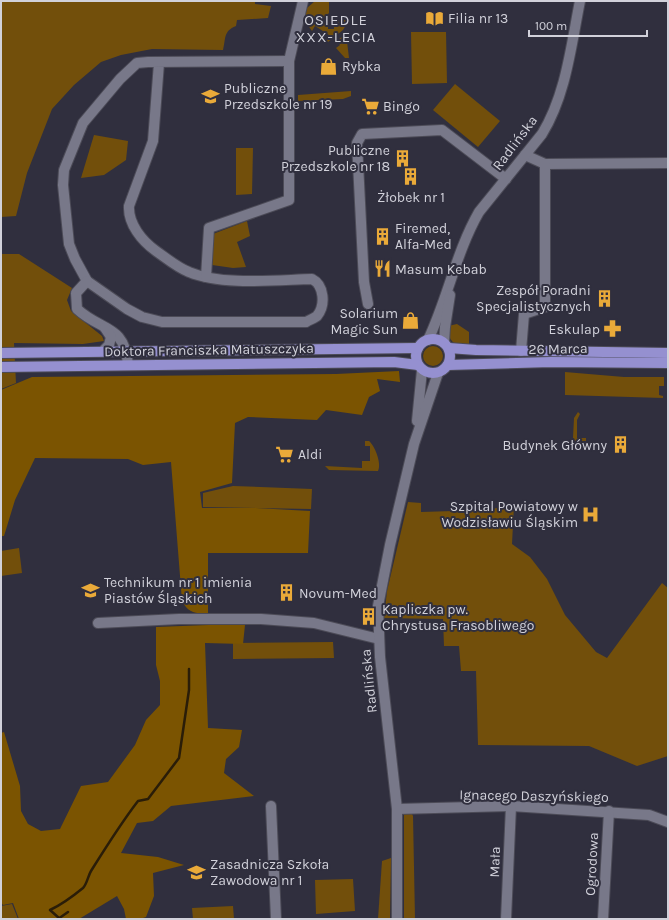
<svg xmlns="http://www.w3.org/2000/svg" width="669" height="920" font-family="Karla,sans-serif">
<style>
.green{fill:#724f0b}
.forest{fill:#7b5401}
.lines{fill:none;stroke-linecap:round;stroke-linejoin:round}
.stream{stroke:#2a1d08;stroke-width:2.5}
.minor-casing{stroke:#4c4b57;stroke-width:12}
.major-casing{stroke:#4c4b57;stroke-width:12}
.minor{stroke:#787889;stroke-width:10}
.major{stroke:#9590d0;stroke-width:10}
.labels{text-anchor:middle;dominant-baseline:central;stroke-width:4;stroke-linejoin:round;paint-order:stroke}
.poi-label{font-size:14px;fill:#d1d1da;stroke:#302f3e;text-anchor:start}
.street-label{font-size:14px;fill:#d1d1da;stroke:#302f3e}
.neighbourhood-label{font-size:15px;letter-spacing:1px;fill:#d1d1da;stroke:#302f3e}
</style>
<rect width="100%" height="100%" fill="#302f3e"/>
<g class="green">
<path d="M1,1H255V4L271,6L268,18L237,20L236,26C223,31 226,39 223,50L152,49L121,55L101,62L74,85L52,109L27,173L16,216L1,217Z"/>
<polygon points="315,1 329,1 329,13 324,18 308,19 305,17 307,8"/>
<polygon points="334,20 349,20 343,30 328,42 326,41 329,35 315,26 312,31 307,24 325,23 328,25 328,29 334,29"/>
<polygon points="411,32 446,32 447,83 412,84"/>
<polygon points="346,33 349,58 345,58 336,48 340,45 337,41"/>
<polygon points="455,84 500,121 478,147 433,110"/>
<polygon points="351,91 351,96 343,99 298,101 298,95"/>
<polygon points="94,135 128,141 126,160 104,175 81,178"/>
<polygon points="236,148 253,148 252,194 236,195"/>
<polygon points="247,221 250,236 237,242 246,267 233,268 212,265 213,234"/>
<polygon points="1,254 19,254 72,288 67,300 71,311 102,336 104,341 83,344 14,343 16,383 1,389"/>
<path d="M457,324L469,332V346C453,346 448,341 448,326Z"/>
<circle cx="433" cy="356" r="10"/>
<polygon points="565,372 624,377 664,377 664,386 659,386 659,395 663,396 663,398 565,395"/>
<polygon points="578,412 580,414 577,420 577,438 586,438 586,441 575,441 573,438 574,418"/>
<path d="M365,441H369C375,446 382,464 378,471L329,470L325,466L362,468V461H370V446H365Z"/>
<polygon points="233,486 312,489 311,509 203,507 203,493"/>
<polygon points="408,502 421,503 421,512 485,510 514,505 512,544 530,557 547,579 565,615 596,652 607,658 662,583 668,588 668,756 637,766 589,746 478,745 476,671 461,671 459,646 444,646 443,619 384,618 387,591"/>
<polygon points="19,548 22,573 1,576 1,551"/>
<polygon points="333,642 334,658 233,659 233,643"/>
<polygon points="404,813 412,814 413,816 415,919 404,919"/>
<polygon points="391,858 390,919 378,919 382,861"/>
<polygon points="353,879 355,911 316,914 315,880"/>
<polygon points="12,904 18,919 1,919 1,906"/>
<polygon points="233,906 234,919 193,919 192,908"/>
</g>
<g class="forest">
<path d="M399,371L400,382L377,379L380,391L369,397L362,415L326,410L317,420L248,417L235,423L232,483L200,492L202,508H256L310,511L308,553H208V613C196,614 188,613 182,601L171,462L143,465L128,459L35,458L15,500L4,536H1V390L32,377L336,374Z"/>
<polygon points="208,625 245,625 243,644 205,643 208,728 242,730 239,747 226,759 224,773 254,796 171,806 153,821 137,823 121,853 158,857 184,865 153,873 154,896 146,917 140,919 126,919 124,909 117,896 79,919 19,919 13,903 3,905 1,902 1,733 4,732 20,786 21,811 28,824 41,831 60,829 81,786 108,782 135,745 146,720 160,705 160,681 156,665 156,627"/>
</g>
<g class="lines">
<g class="stream">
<path d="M59,918L50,910C63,904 72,897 83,888C87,884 88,876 91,871C106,847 121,823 138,801L148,799L179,758L189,690V669"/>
<polyline points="58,919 68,912"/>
</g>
<defs>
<g id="minor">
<path d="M159,63L153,141L129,206C128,224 142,241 156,251C166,258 178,268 189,272C222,286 276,280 312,279C324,285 326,305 317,316C315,318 309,320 306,322H162L142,317L127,309L87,281L75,259L69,244L63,185L64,170L83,123L120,79L137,63L148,62L289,61"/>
<polyline points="525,155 545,164 668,163"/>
<polyline points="206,277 209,228 289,200 289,61 303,1"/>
<path d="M87,281L76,293L77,309C102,332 124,324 128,364"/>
<polyline points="368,304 364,282 357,143 362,134 442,130 506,179"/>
<path d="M428,340C448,298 456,252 479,212L542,134C566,95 571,46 580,1"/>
<polyline points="444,343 445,327 450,295"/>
<polyline points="103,351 109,345 111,337 105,328"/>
<polyline points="521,351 524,314 545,307 545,164"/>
<polyline points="417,421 422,370"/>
<polyline points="98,623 179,619 261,619 314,623 379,639"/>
<polyline points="271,806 276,919"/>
<polyline points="397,809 511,806 649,815 668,822"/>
<polyline points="397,919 397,809 380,657 378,606 390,545 414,444 438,373"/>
<polyline points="506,919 511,806"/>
<polyline points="603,919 609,811"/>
</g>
<g id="major">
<circle cx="433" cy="356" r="17"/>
<polyline points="449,348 476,350 668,353"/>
<polyline points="1,353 418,348"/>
<polyline points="448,365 551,362 668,363"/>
<polyline points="1,367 394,362 418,365"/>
</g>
</defs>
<use href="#minor" class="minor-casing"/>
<use href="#major" class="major-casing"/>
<use href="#minor" class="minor"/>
<use href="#major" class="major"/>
</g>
<defs>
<symbol id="library-bare" viewBox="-9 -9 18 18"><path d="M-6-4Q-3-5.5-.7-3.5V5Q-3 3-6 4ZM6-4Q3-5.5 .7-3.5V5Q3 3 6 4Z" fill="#eaaa39" stroke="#302f3e" stroke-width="2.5" paint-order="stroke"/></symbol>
<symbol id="shop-bare" viewBox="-9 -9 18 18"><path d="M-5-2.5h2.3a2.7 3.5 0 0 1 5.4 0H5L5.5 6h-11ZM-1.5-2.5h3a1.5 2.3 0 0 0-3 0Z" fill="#eaaa39" stroke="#302f3e" stroke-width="2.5" paint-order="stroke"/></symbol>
<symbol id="school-bare" viewBox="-9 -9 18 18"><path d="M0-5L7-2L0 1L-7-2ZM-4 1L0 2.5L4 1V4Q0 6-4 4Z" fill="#eaaa39" stroke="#302f3e" stroke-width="2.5" paint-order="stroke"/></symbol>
<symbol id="supermarket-bare" viewBox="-9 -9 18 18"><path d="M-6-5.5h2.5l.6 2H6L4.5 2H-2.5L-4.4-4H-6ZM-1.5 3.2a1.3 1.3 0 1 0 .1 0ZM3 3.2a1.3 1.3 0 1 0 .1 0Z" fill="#eaaa39" stroke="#302f3e" stroke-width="2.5" paint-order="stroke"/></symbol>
<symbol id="building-bare" viewBox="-9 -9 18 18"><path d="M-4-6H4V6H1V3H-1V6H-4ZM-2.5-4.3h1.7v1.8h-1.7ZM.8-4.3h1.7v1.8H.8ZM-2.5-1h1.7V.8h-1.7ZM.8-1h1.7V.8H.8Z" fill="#eaaa39" stroke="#302f3e" stroke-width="2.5" paint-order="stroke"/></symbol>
<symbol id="restaurant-bare" viewBox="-9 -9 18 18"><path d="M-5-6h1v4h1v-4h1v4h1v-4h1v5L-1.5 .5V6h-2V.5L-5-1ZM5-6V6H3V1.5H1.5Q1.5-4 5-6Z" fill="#eaaa39" stroke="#302f3e" stroke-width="2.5" paint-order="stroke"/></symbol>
<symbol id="pharmacy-bare" viewBox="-9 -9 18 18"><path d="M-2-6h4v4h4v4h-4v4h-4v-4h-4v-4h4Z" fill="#eaaa39" stroke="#302f3e" stroke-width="2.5" paint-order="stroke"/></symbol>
<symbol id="hospital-bare" viewBox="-9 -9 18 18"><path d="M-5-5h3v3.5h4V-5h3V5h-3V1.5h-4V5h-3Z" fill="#eaaa39" stroke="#302f3e" stroke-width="2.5" paint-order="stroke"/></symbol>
</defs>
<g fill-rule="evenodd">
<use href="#library-bare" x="422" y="6" width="25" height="25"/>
<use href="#shop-bare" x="316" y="54" width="25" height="25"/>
<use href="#school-bare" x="198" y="84" width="25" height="25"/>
<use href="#supermarket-bare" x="358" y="94" width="25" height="25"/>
<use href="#building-bare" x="390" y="146" width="25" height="25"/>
<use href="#building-bare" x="398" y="164" width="25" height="25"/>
<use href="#building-bare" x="370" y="224" width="25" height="25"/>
<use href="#restaurant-bare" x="370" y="256" width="25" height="25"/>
<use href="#building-bare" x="592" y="286" width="25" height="25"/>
<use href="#shop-bare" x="398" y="308" width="25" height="25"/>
<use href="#pharmacy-bare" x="600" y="316" width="25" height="25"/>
<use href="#building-bare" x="608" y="432" width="25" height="25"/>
<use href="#supermarket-bare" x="272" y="442" width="25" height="25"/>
<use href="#hospital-bare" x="578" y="502" width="25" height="25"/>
<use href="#school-bare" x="78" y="578" width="25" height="25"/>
<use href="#building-bare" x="274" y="580" width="25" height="25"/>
<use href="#building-bare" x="356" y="604" width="25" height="25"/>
<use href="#school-bare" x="184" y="860" width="25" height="25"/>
</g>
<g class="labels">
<g class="poi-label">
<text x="448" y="18">Filia nr 13</text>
<text x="342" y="66">Rybka</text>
<text x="224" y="88">Publiczne<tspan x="224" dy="16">Przedszkole nr 19</tspan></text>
<text x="383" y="106">Bingo</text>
<text x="390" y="150" text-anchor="end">Publiczne<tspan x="390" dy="16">Przedszkole nr 18</tspan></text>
<text x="411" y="197" text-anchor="middle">Żłobek nr 1</text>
<text x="395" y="228">Firemed,<tspan x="395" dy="16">Alfa-Med</tspan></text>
<text x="395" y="269">Masum Kebab</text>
<text x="591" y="290" text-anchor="end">Zespół Poradni<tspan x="591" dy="16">Specjalistycznych</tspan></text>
<text x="398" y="313" text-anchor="end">Solarium<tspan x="398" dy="16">Magic Sun</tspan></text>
<text x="600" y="329" text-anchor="end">Eskulap</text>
<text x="607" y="445" text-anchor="end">Budynek Główny</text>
<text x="298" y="454">Aldi</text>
<text x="578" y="506" text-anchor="end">Szpital Powiatowy w<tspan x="578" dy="16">Wodzisławiu Śląskim</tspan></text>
<text x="104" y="582">Technikum nr 1 imienia<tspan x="104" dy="16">Piastów Śląskich</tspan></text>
<text x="299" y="593">Novum-Med</text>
<text x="382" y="609">Kapliczka pw.<tspan x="382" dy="16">Chrystusa Frasobliwego</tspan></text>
<text x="210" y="864">Zasadnicza Szkoła<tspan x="210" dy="16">Zawodowa nr 1</tspan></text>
</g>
<g class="street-label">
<text transform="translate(515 143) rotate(-53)">Radlińska</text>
<text transform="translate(558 349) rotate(-1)">26 Marca</text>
<text transform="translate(209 350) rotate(-1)">Doktora Franciszka Matuszczyka</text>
<text transform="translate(369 681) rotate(-96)">Radlińska</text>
<text transform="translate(534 796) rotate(1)">Ignacego Daszyńskiego</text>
<text transform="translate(495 862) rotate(-88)">Mała</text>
<text transform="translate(592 864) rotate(-87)">Ogrodowa</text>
</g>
<g class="neighbourhood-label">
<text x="336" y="20">OSIEDLE<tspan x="336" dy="17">XXX-LECIA</tspan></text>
</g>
</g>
<rect width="669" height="920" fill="none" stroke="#d1d1da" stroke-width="4"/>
<path d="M529 30v6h118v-6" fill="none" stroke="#d1d1da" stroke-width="2"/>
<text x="535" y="30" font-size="12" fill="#d1d1da" stroke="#302f3e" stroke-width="3" paint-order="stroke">100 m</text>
</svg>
